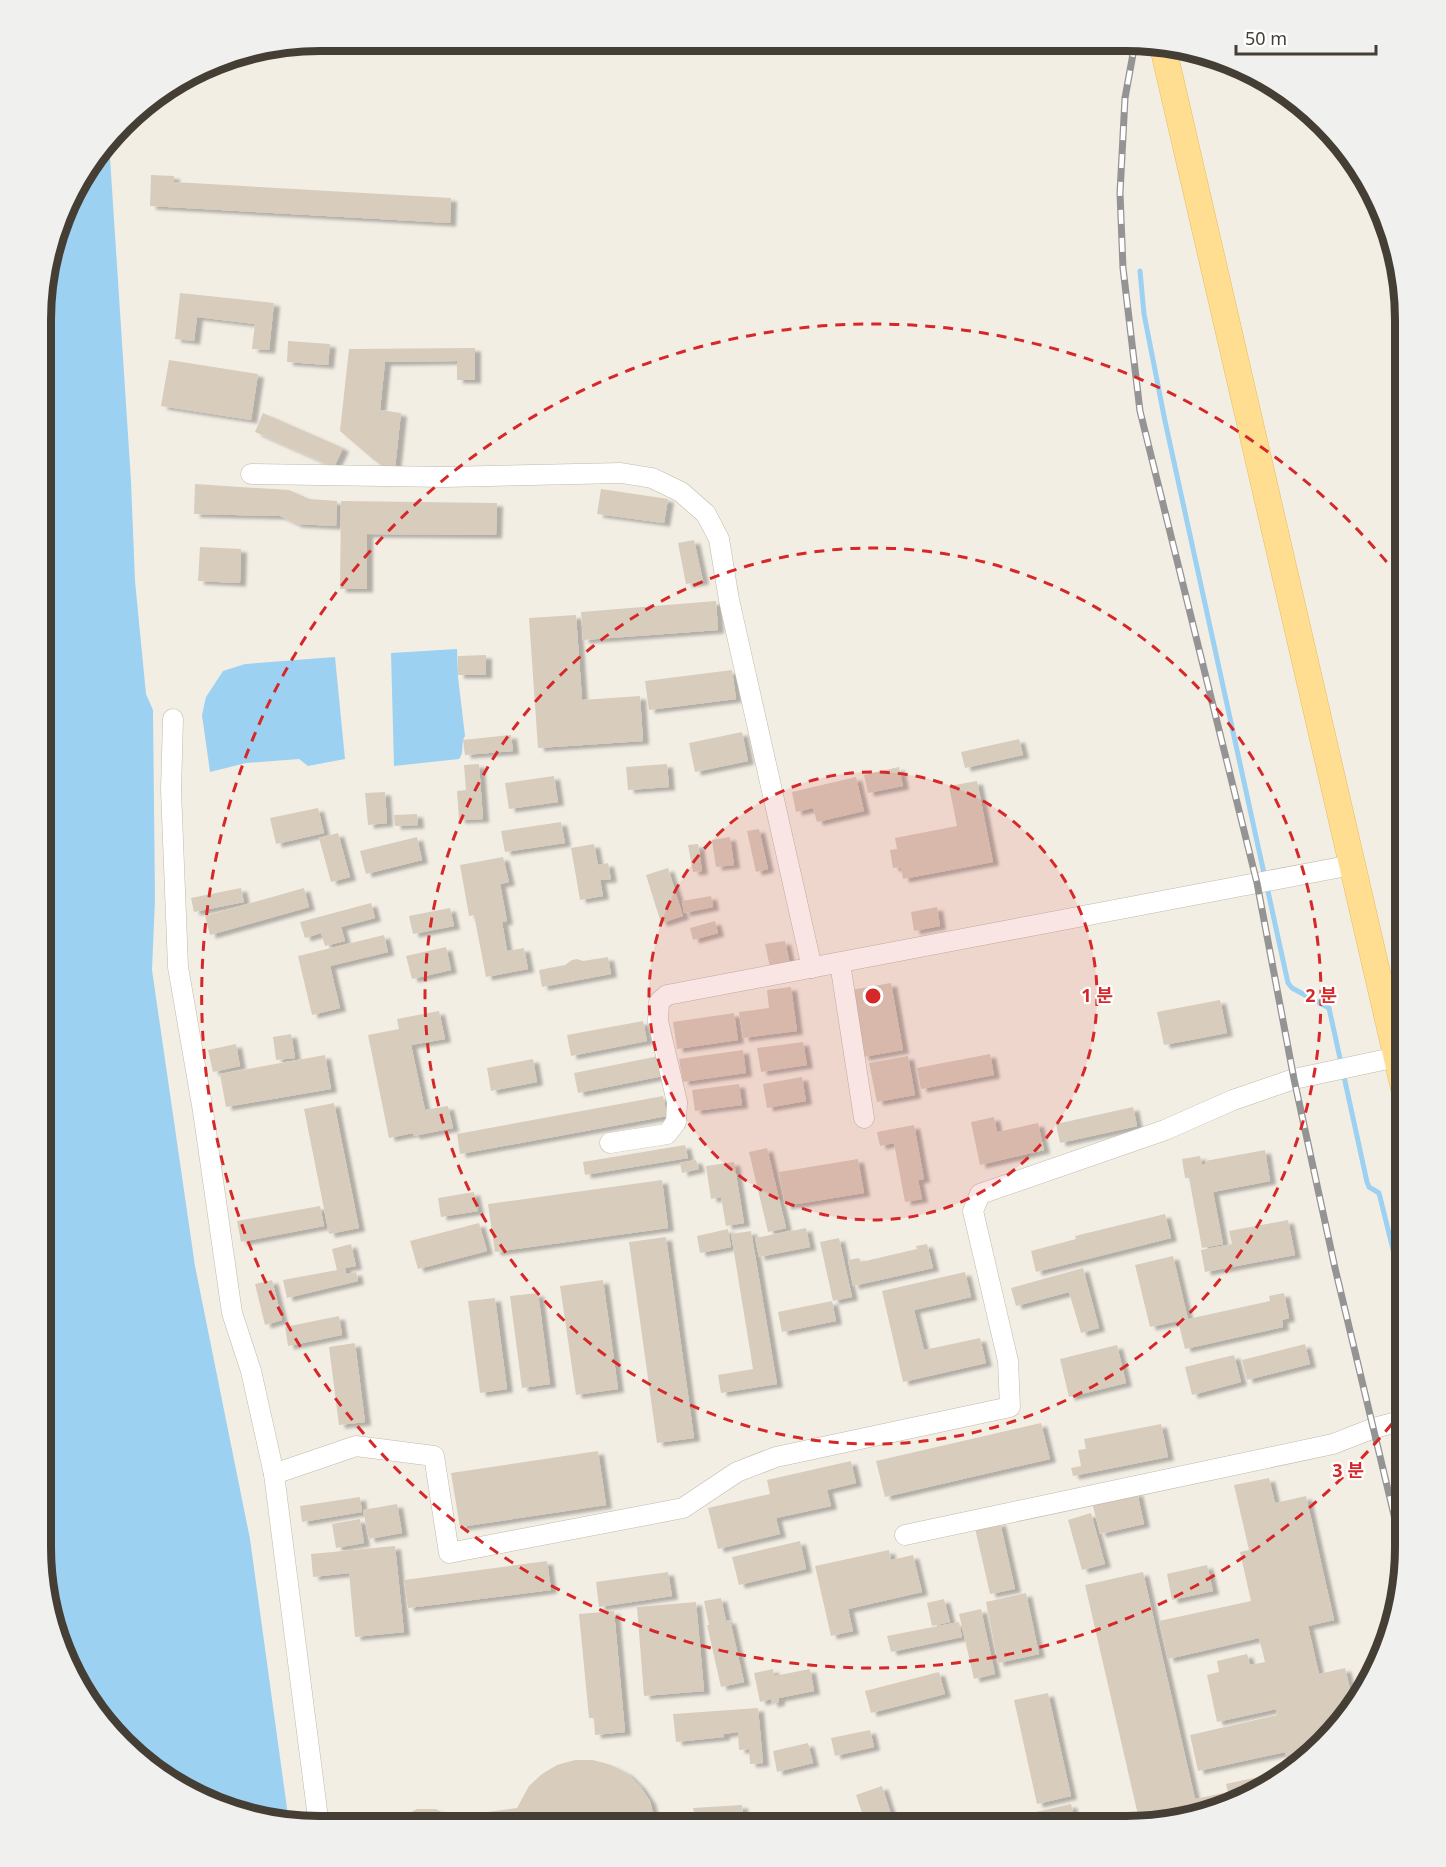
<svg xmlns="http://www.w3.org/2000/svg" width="1446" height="1867" font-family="'Noto Sans','Noto Sans KR',sans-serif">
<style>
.water{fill:#9dd1f2}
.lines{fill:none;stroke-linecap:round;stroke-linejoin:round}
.stream{stroke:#9dd1f2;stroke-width:5}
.building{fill:#d8ccbc;filter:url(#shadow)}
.minor-casing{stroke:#c1b9a9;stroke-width:21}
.major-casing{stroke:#e7bc5d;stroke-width:27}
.minor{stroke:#fff;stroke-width:20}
.major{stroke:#ffde91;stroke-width:26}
.rail-casing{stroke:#949494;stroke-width:7}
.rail{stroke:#fff;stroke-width:4.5;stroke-dasharray:14;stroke-linecap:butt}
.ring{fill:none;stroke:#d62828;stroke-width:3;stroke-dasharray:10 8}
.rim{fill:none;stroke:#453e34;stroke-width:8}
.centre{fill:#d62828;stroke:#fff;stroke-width:3}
.ring-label{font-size:18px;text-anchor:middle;font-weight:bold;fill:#d62828;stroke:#fff;stroke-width:4.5;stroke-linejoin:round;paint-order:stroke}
</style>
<defs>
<filter id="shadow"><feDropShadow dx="6" dy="3.5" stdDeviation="1.5" flood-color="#0004"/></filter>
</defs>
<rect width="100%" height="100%" fill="#f3eee4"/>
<g class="water">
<polygon points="109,142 131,481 135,581 146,694 153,710 155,899 152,970 195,1266 250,1539 289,1823 230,1812 165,1780 78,1687 50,1620 41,1548 43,283 78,180"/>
<path d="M457,649L458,677L465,736C460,743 465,752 459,759L394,766L391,653Z"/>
<polygon points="335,657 345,759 308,766 299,759 246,763 210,772 202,715 206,697 223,671 245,664"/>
</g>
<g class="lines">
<polyline class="stream" points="1140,271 1144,314 1165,421 1288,983 1292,988 1329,1008 1367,1182 1369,1187 1379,1193 1405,1298"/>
</g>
<g class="building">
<polygon points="151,175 174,176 174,182 451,198 450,223 150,206"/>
<polygon points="180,293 274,303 269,350 252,349 255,324 197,317 194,341 175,339"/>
<polygon points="288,341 330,344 328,365 287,362"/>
<polygon points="475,348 475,380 457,380 457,361 385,362 380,410 401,413 395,468 384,467 374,460 340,431 349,349"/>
<polygon points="169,360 258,374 251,420 161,406"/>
<polygon points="263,413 343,448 334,467 255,432"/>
<polygon points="195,484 289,490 309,499 337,501 336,526 297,524 280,516 194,514"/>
<polygon points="601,489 668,499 664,523 597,514"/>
<polygon points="341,501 497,503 496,535 367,534 367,589 340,589"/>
<polygon points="694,540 703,581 686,584 678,543"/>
<polygon points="200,547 241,549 240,583 198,581"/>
<polygon points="716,601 718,630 583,640 581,612"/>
<polygon points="576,615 582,700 640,696 643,741 538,748 529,618"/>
<polygon points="486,655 486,675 458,675 458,656"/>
<polygon points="732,670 736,699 649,710 645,681"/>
<polygon points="742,732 748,761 695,772 689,743"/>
<polygon points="511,735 513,751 465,755 463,740"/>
<polygon points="1019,739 1023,755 965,768 961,752"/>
<polygon points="479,764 483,819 459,820 457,791 466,790 464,765"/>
<polygon points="667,764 669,787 628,790 626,767"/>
<polygon points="899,767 903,786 868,793 864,775"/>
<polygon points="554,776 558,802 509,809 505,783"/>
<polygon points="856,777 864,811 817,822 813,808 796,812 792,792"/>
<polygon points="977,781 993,862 903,879 901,867 893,868 890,850 897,849 895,838 957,826 949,786"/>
<polygon points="385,792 387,823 368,825 365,793"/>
<polygon points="318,808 324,833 276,844 270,818"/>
<polygon points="417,814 418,825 395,826 394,815"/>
<polygon points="561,822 565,843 505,852 501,831"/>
<polygon points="759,829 768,869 756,872 747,831"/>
<polygon points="338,833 350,877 331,882 319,838"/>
<polygon points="417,837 422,860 366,874 360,851"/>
<polygon points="730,837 734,865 716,867 712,840"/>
<polygon points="594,844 598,865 608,863 611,879 600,880 603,896 580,900 571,848"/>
<polygon points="698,844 702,871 693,872 688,845"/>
<polygon points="503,857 509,882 500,884 507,921 502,922 507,951 524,948 528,969 486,977 474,915 469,916 460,865"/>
<polygon points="668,868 683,916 661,923 646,875"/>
<polygon points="241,888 244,902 194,912 191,898"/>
<polygon points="304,888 309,907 210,935 205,916"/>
<polygon points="711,896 713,907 684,913 682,901"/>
<polygon points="371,903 375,918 341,927 345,941 325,946 321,933 305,938 300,922"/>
<polygon points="937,907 940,926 914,931 911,912"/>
<polygon points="450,908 454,926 413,934 409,916"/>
<polygon points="715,921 718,933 693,940 690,928"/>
<polygon points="384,935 388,952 330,966 340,1008 312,1015 298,956"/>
<polygon points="785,941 790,964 770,967 765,944"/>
<polygon points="446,947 451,970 412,979 406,956"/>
<polygon points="608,957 611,974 542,987 539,970 565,965 572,960 577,959 583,961"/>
<polygon points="891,983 903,1050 863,1057 851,990"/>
<polygon points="791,987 797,1031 743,1038 739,1012 769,1008 767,990"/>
<polygon points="1220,1000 1227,1033 1164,1045 1157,1012"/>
<polygon points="439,1011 445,1039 411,1045 425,1110 448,1106 453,1128 414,1136 413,1133 389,1138 368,1035 399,1029 397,1019"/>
<polygon points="734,1013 738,1040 677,1049 673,1022"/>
<polygon points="643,1021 647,1041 571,1056 567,1035"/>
<polygon points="291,1034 295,1058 276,1060 273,1037"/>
<polygon points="803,1042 807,1065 761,1072 757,1048"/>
<polygon points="236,1044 240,1066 213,1072 208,1050"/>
<polygon points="743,1050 746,1073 683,1082 679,1059"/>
<polygon points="990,1054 994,1075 921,1089 917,1068"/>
<polygon points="325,1055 331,1089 226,1107 220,1074"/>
<polygon points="659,1056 663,1076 578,1093 574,1073"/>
<polygon points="908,1056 915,1095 877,1102 869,1063"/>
<polygon points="533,1059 537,1082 491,1091 487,1068"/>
<polygon points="802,1077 806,1101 767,1108 763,1084"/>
<polygon points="739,1084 742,1105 695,1111 692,1090"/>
<polygon points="663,1096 667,1116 460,1154 457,1134"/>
<polygon points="334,1103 359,1228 329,1234 304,1109"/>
<polygon points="1133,1107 1137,1126 1060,1143 1056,1124"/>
<polygon points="994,1117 997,1132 1038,1123 1044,1150 980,1165 971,1122"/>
<polygon points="914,1125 924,1179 918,1180 922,1199 905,1202 894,1143 880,1146 877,1132"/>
<polygon points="685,1145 688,1158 585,1175 583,1162"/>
<polygon points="767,1148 786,1228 768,1232 749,1152"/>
<polygon points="1265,1150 1270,1181 1213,1192 1223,1244 1202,1248 1189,1178 1185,1178 1182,1159 1200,1156 1202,1164 1205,1164 1205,1161"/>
<polygon points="858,1159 864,1193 785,1206 779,1172"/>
<polygon points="696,1160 699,1169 682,1173 680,1163"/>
<polygon points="734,1162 744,1223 726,1226 721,1197 711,1199 706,1166"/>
<polygon points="662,1180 668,1228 495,1252 488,1204"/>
<polygon points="474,1192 478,1211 441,1217 438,1198"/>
<polygon points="320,1206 324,1226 241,1242 237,1221"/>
<polygon points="1165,1214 1171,1238 1036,1272 1031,1251 1076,1239 1075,1236"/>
<polygon points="1288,1220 1295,1255 1205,1272 1201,1250 1232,1244 1229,1231"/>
<polygon points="479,1223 487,1251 418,1269 410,1241"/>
<polygon points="806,1228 810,1247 759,1257 755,1238"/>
<polygon points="728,1229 731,1247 700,1253 697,1236"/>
<polygon points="751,1231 777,1384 721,1393 718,1375 753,1369 731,1234"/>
<polygon points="666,1237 694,1438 657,1443 629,1242"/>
<polygon points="839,1238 852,1297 833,1301 820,1242"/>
<polygon points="351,1244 356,1266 345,1268 346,1274 356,1272 358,1281 287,1298 283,1280 337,1270 332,1249"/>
<polygon points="927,1244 933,1268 853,1286 848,1260 859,1258 861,1262 917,1249 916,1246"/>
<polygon points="1173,1256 1188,1319 1270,1301 1269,1296 1284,1293 1289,1318 1282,1320 1283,1327 1185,1349 1178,1321 1150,1327 1135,1265"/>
<polygon points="1083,1268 1099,1328 1081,1333 1069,1292 1016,1306 1011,1288"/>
<polygon points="965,1272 971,1297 914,1310 924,1350 980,1338 986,1363 903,1382 882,1291"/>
<polygon points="272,1280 282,1320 265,1325 255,1284"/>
<polygon points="603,1280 618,1389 576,1395 560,1286"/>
<polygon points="538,1293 550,1384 522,1388 510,1296"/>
<polygon points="495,1298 507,1389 480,1393 468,1301"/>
<polygon points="832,1301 836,1321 782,1332 778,1312"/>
<polygon points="339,1316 342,1335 288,1346 285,1327"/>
<polygon points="355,1343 365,1422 339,1425 329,1347"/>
<polygon points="1305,1344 1310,1364 1247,1380 1242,1360"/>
<polygon points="1117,1345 1126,1383 1069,1397 1060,1359"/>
<polygon points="1234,1355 1241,1382 1192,1395 1185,1367"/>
<polygon points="1041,1423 1050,1459 885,1497 876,1461"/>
<polygon points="1161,1424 1168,1457 1073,1476 1071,1468 1081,1466 1078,1450 1086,1449 1084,1439"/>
<polygon points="598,1451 606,1505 460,1527 451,1473"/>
<polygon points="851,1461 856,1483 827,1490 831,1506 776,1518 780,1534 718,1549 708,1508 770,1494 767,1480"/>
<polygon points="1269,1478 1275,1503 1306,1496 1334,1620 1308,1626 1319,1674 1345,1668 1354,1706 1289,1767 1285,1752 1198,1771 1190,1735 1277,1715 1276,1709 1217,1722 1207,1675 1219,1672 1217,1661 1247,1654 1250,1665 1265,1662 1259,1638 1168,1659 1159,1621 1251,1601 1240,1552 1249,1550 1234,1485"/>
<polygon points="1137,1492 1144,1524 1100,1534 1092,1502"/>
<polygon points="360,1497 362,1512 302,1522 300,1506"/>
<polygon points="397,1504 402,1533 369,1539 363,1510"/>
<polygon points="1091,1513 1105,1564 1082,1570 1068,1520"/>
<polygon points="360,1519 364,1543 336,1548 332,1524"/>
<polygon points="1000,1522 1015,1589 990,1594 975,1528"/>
<polygon points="800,1541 806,1569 739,1585 732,1557"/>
<polygon points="395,1546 404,1632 355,1637 349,1573 313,1577 311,1554"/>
<polygon points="889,1550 891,1560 913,1555 922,1592 848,1609 853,1631 831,1636 815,1566"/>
<polygon points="547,1561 551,1590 408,1608 404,1580"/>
<polygon points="1207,1565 1213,1591 1172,1600 1167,1574"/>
<polygon points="668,1572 672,1596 599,1607 596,1582"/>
<polygon points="1143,1572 1195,1799 1228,1792 1226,1784 1258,1777 1259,1785 1274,1781 1266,1789 1189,1812 1188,1804 1138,1815 1085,1585"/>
<polygon points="1026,1593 1039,1654 998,1663 986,1602"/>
<polygon points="721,1598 726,1621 730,1620 744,1682 721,1687 707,1625 709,1625 704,1601"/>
<polygon points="944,1599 950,1622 932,1626 927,1603"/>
<polygon points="696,1602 704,1691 644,1696 637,1607"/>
<polygon points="981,1609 995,1674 974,1679 959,1614"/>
<polygon points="614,1611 625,1732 595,1735 594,1718 589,1718 579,1614"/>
<polygon points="959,1622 962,1637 891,1652 887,1636"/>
<polygon points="773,1669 774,1676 810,1669 814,1691 779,1698 779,1702 772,1704 771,1699 760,1702 754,1673"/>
<polygon points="939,1672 945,1694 871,1713 865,1691"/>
<polygon points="1048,1693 1071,1796 1037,1804 1014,1700"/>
<polygon points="758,1708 763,1763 750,1764 749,1749 739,1750 738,1732 724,1734 724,1737 676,1742 673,1714"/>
<polygon points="870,1730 874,1747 835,1756 831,1738"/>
<polygon points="808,1743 813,1763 777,1772 773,1751"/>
<polygon points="575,1760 593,1760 611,1765 627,1773 640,1786 650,1801 656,1826 393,1826 400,1818 417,1809 436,1809 450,1817 517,1808 529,1786 542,1774 557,1765"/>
<polygon points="882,1786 891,1814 865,1822 856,1795"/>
<polygon points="1071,1804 1076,1826 1030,1826 1027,1814"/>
<polygon points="742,1805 743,1817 721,1819 722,1826 671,1826 670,1813 694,1812 693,1808"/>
<polygon points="892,1817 894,1826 872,1826 871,1824"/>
</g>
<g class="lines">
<defs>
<g id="minor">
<polyline points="251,474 445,477 621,473 652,478 681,492 706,514 719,539 729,600 812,968"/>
<polyline points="173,719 171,790 178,967 203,1111 232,1313 251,1371 274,1474 319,1826"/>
<polyline points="840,963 864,1118"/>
<polyline points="610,1143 667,1134 676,1122 677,1102 658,1021 659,1002 667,995 1352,865"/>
<polyline points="274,1474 356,1446 434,1456 449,1553 683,1508 737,1472 776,1457 1010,1407 1008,1361 973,1211 980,1194 1165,1130 1233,1100 1294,1079 1397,1057"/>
<polyline points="905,1535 1333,1444 1374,1428 1405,1420"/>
</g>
<polyline id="major" points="1162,43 1405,1093"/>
</defs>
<use href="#minor" class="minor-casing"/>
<use href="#major" class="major-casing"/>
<use href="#minor" class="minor"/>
<use href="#major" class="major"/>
<defs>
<polyline id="rail" points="1135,43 1125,98 1120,193 1123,268 1140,411 1257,883 1294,1079 1335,1268 1405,1561"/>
</defs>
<use href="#rail" class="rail-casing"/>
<use href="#rail" class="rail"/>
</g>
<circle cx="873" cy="996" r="224" fill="#d62828" fill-opacity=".12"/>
<g class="ring">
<circle cx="873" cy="996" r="224"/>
<circle cx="873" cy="996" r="448"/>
<path d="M1403 1410A672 672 0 1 1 1403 582"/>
</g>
<path d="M0 0H1446V1867H0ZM320 51H1126A269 269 0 0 1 1395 320V1547A269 269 0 0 1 1126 1816H320A269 269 0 0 1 51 1547V320A269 269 0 0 1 320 51Z" fill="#f0f0ef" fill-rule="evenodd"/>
<path class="rim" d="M320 51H1126A269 269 0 0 1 1395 320V1547A269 269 0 0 1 1126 1816H320A269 269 0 0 1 51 1547V320A269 269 0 0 1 320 51Z"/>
<circle cx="873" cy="996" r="9" class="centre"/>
<g class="ring-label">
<text x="1097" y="1002">1 분</text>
<text x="1321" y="1002">2 분</text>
<text x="1348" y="1477">3 분</text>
</g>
<path d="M1236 45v9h140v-9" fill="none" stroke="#453e34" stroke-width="3"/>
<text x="1245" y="45" font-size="18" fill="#453e34" stroke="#ffffff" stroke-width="4.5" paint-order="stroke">50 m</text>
</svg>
